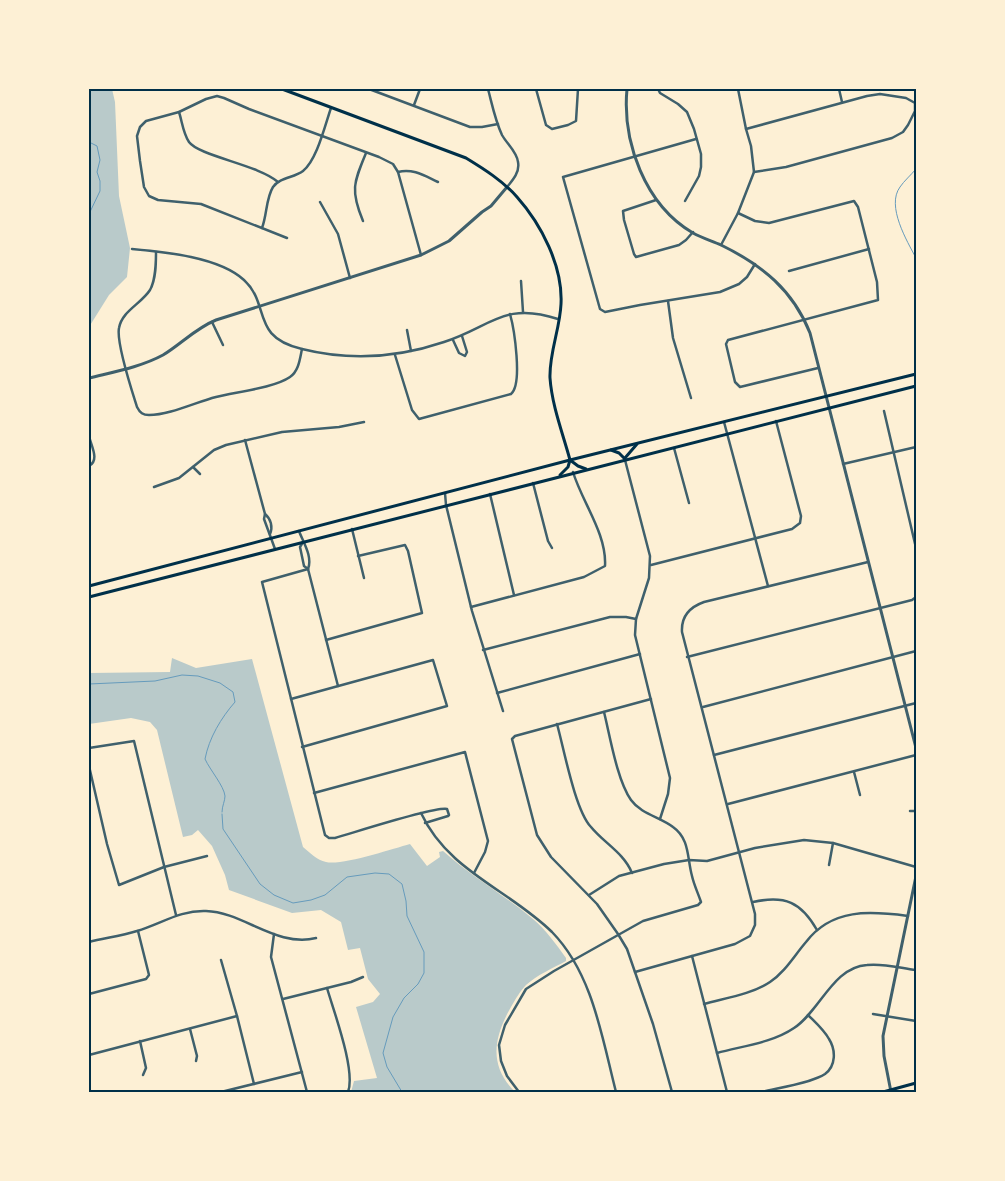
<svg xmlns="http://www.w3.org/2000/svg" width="1005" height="1181" font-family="Manrope,sans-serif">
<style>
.green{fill:#b9caca}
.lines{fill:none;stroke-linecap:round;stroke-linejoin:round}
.stream{stroke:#669bbc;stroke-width:1}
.minor{stroke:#3f606c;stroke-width:2.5}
.tertiary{stroke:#3f606c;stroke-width:3}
.secondary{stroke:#003049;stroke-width:3}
.neatline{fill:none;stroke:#003049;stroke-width:2}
</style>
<rect width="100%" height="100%" fill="#fdf0d5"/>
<g class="green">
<polygon points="89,89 112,89 115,102 119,196 130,248 127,277 109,295 89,327"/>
<path d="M172,658L196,668L252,659L303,847C310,853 317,860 326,862C341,866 392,849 410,844L427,866L440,857L439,852L443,851C471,876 504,895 533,919C546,930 556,944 566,958V961C553,968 537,975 526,985C520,991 515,1000 511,1007C494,1037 488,1065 515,1092H351L354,1081L377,1078L356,1007L373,1002L380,994L368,979L360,948L348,950L341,922L321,910L292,913L229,890L225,875L212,846L198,830L192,835L183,837L157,730L150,722L131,718L89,724V673L170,672Z"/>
</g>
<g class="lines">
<g class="stream">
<polyline points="89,142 97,146 100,160 97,172 100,181 100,191 89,214"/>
<path d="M916,169C911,175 904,181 900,187C886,206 907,241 916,258"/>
<polyline points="89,287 89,293"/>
<path d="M89,684L155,681L182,675L198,676L220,683L233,692L235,702C221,718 209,738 205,759C210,770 224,786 225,796C225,801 222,806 222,812"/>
<polyline points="222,814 223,829 260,884 274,895 293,903 311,900 325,895 347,877 375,873 389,874 402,884 406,901 407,916 424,952 424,973 418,984 404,998 393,1017 383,1053 387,1067 402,1092"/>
</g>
<g class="minor">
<polyline points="369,89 470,127 482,127 498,124"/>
<path d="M488,89C492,104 495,120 502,135C507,144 517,152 518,162C520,172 513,180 507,187"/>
<polyline points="536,89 546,125 552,129 568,125 576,121 578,89"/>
<polyline points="658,89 660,93 678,104 687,112 694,129 701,154 701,167 699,176 685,201"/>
<polyline points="839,89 842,102"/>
<polyline points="414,105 420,89"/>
<path d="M179,112C182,121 183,133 189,142C199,156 259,165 278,182"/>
<polyline points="746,129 867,96 880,94 906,98 915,103 915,111 908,125 903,132 892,138 786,167 754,172"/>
<polyline points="696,139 563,177 600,309 605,312 640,305 720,292 739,284 747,277 755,264"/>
<path d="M398,172C413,168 425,176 438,182"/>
<polyline points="656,200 623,211 624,220 634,254 636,257 679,245 686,240 693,232"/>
<polyline points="320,202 338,234 350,278"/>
<polyline points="738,213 755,221 769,223 854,201 858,207 877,282 878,300 728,340 726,344 735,382 740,387 818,368"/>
<path d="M363,221C350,190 354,182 366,153"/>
<path d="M262,228C267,215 266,198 273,187C280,177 294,178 303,171C317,160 325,125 331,108"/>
<polyline points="287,238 201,204 158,200 149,196 144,187 140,161 137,136 140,127 146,121 179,112 206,99 217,96 224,98 249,109 379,157 393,164 398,172 421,255"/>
<polyline points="721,245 738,213 754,172 751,146 746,129 738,89"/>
<path d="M132,249C165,252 219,257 244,280C271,305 250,337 302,349C350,361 397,358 444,342C491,327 504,301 558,319"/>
<path d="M156,252C156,263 156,279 150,290C141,304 122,311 119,328C116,343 132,391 137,407C140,413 143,415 149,415C170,415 196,402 216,397C236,392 274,388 290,377C299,371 300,358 302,349"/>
<polyline points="789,271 869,249"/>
<polyline points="521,281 523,312"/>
<polyline points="668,301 673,338 691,398"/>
<polyline points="212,322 223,345"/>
<polyline points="407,330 411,351"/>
<polyline points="453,340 459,353 465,356 467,352 462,336"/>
<path d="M395,355L412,410L419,419L511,394C523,384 514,328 510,314"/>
<polyline points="884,411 916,548"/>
<polyline points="724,422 768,586"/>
<path d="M89,436C91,446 100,460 89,466"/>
<polyline points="245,440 265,514 264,519 275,549"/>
<polyline points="674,448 689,503"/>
<polyline points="625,460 650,556 649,578 636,619 635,635 670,778 668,794 660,819"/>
<polyline points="843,464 916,447"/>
<polyline points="193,467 200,474"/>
<polyline points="533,483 548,541 552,548"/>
<polyline points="154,487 179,478 214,450 226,445 282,432 339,427 364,422"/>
<polyline points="445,493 446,505 472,611 503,711"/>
<polyline points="490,494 514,595"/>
<path d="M265,514C271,519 273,527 270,534"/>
<polyline points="352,529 364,578"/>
<path d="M299,531C303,542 313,557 308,569"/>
<polyline points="303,542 300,547 304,566 308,569 338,686"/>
<polyline points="651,565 792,529 800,523 801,516 776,421"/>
<path d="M308,569L262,582L325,835L329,838H335C353,833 435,806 447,809L449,815L448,816L425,823"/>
<path d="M471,607L584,577L605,566C607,534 582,502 573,472"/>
<polyline points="326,640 422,613 408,551 405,545 358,556"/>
<polyline points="483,650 610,617 626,617 636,619"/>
<polyline points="687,657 912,600 916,597"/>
<polyline points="497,693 640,654"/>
<polyline points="291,699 433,660 447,706 302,747"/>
<polyline points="651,699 515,736 512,739 537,835 551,857 597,904 618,934 627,949 653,1024 672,1092"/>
<polyline points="703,707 916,651"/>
<path d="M557,724C564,749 575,810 591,827C604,843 624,853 632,873"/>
<polyline points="89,748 134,741 176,915"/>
<polyline points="714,755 916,703"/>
<polyline points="89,766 107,844 119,885 164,867 207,856"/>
<polyline points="854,772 860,795"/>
<polyline points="314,793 465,752 488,841 485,852 474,873"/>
<polyline points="728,804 916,755"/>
<polyline points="910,811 916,811"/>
<path d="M421,813C448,871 508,889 552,932C593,974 602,1038 616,1092"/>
<polyline points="829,865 833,843"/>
<polyline points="589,895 619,876 664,864 689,860 707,861 755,848 804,840 833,843 916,867"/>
<path d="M753,902C785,895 801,902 817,930"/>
<polyline points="274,934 271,957 307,1092"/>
<path d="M89,942C105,938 121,936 137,931C161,924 180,910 206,911C243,912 277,948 316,938"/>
<polyline points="692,956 727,1092"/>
<polyline points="221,960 237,1016 254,1084"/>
<path d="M635,972L735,944L750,936L755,925V914L682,632C681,616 690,607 704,602L868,562"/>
<path d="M327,988C334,1012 356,1071 348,1092"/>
<polyline points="89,994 146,979 149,975 138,931"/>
<polyline points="283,999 351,982 363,977"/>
<path d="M704,1004C726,998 752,994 770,982C785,972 794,956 806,942C832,908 870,911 908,916"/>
<polyline points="873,1014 916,1021"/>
<polyline points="190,1029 197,1056 196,1061"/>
<polyline points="140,1041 146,1068 143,1075"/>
<path d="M717,1053C742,1046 772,1043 794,1028C820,1011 833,967 867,965C883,963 900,968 916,970"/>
<polyline points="89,1055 237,1016"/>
<polyline points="221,1092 302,1072"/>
<path d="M519,1092L507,1076L501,1061L499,1045L505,1025L526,989L554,971L643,921L698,905L701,902C698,893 694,885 692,876C687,858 690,839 673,827C660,817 641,814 631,800C617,780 610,736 604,712"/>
<path d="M761,1092C777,1088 812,1083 825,1074C836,1066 836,1050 829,1039C824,1030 816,1023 808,1015"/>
</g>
<g class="tertiary">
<path d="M627,89C622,142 645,205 693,233C702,238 712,241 721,245C762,265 793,290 810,333L916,748"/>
<path d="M89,378C113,372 141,367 163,355C181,344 196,328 216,320L421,255L449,241L482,212L491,206L507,187"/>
<polyline points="891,1092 884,1056 883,1036 916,876"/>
</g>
<g class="secondary">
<path d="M282,89L466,158C484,169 503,181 517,197C541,224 563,266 561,304C560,329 549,353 550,378C552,406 563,434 570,460"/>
<polyline points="611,450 619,453 625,459"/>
<polyline points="625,458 637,444"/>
<polyline points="570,460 578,466 586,469"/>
<polyline points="560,475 568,467 570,460"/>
<polyline points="89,586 570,460 916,374"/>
<polyline points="89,597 916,386"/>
<polyline points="883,1092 916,1083"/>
</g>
</g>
<rect width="1005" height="1181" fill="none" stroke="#fdf0d5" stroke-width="180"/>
<rect x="90" y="90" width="825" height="1001" class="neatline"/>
</svg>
